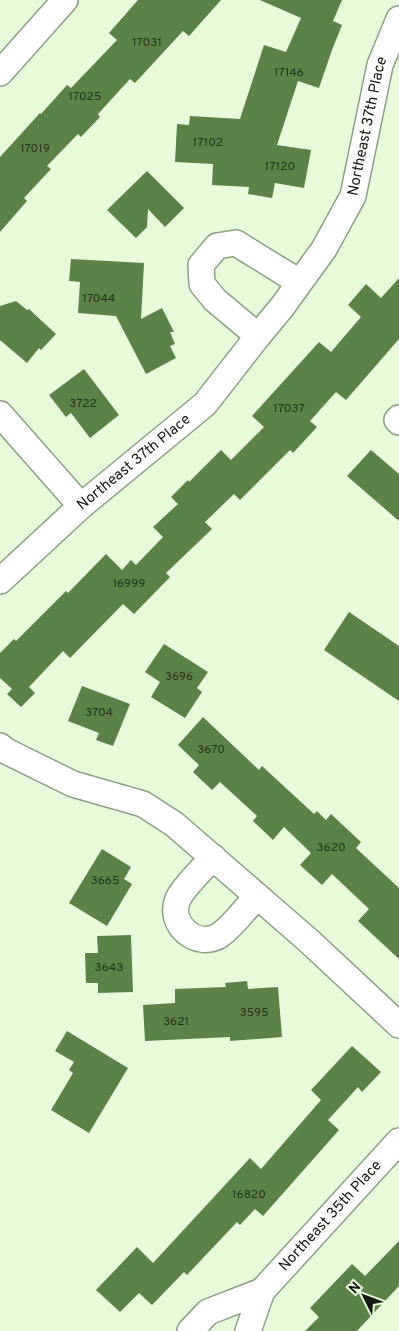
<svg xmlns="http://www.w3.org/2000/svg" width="399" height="1331" font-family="Overpass,sans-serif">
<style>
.building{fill:#5d8146}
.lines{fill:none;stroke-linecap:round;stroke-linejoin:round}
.minor-casing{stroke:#8d9e83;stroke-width:28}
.minor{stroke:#fff;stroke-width:25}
.labels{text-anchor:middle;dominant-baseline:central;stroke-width:4;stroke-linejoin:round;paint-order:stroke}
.number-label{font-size:12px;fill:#26341e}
.street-label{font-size:15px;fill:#141b10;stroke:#e7fadc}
</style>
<rect width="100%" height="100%" fill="#e7fadc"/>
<g class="building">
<polygon points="138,0 221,0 189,36 183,31 135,83 130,79 98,114 100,117 81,137 78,134 47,166 51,169 24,198 27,201 0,232 0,157 40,113 41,114 67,85 71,88 117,40 109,33"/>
<polygon points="260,0 342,0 333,21 342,25 332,50 319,88 298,81 277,145 311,150 304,188 275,183 272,198 248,194 249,187 212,185 213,164 175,162 177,124 189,125 190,116 240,119 264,45 286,52 301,18"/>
<polygon points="147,171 184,208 165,227 148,209 147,227 136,238 107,210"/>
<polygon points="71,259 144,263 141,319 162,308 174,332 170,332 175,344 170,346 176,358 146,374 116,316 78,313 80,282 69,281"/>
<polygon points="399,278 399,339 346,400 336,392 310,421 317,427 293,453 290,450 240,500 234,494 205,522 212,529 166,573 170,577 134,614 123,604 70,658 63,651 29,687 35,693 21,707 7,694 12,689 0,678 0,653 14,639 16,641 66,591 68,593 106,554 122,570 131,560 136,565 163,537 153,527 178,504 171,497 188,480 189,482 221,450 231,460 264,427 252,416 319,342 331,352 361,317 348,305 366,284 381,298"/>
<polygon points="16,301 27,310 29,309 56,334 41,350 39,348 27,363 0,340 0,306"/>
<polygon points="84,369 119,415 90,438 71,413 66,417 49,395"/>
<polygon points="371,450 399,474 399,521 347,476"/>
<polygon points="349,612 399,646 399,701 324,650"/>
<polygon points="164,644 208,672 197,688 202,692 185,718 151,697 160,682 145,672"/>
<polygon points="82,686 130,704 113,746 96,740 99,733 68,721"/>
<polygon points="203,717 259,770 262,766 314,814 317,811 326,820 331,814 361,842 356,848 399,888 399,959 358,921 369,909 332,874 322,885 300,865 311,853 284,827 273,840 253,821 257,816 220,782 212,790 193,772 199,765 178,745"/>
<polygon points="102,849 131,867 124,879 132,884 107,926 69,903"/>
<polygon points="131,935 133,992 98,993 98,983 86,983 85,953 98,953 97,936"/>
<polygon points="247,981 248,989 278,987 282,1037 230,1041 230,1037 145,1041 143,1005 175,1003 175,989 226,987 225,983"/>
<polygon points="67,1031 128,1068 89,1133 51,1110 73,1073 69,1070 74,1062 55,1051"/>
<polygon points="352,1046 381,1072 362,1092 358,1087 328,1120 339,1130 263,1216 255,1209 240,1225 237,1222 187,1275 184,1272 152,1305 139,1293 120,1312 96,1290 137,1247 153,1263 250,1158 261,1169 321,1100 311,1090"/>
<polygon points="399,1241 399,1286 357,1331 305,1331 319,1317 310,1308 352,1264 365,1276"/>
</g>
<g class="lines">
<defs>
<g id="minor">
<polyline points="0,73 65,0"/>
<polyline points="258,336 215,300 202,284 201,265 217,246 236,243 299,282"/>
<polyline points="0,414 81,506"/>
<polyline points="399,418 397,420 399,422"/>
<path id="s1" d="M0,581L81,506L205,404L258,336L282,307L324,249L353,196L380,65L399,19"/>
<polyline points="0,746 6,751 73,784 143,804 174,824 309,941 399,1025"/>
<path d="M213,857C203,869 184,886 178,899C167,924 197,950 220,935C232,927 247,907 257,896"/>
<polyline points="190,1331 208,1312 262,1291"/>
<path id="s2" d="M248,1331L262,1291L399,1141"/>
</g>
</defs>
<use href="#minor" class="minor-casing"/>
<use href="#minor" class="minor"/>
</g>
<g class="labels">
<g class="number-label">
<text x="147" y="43">17031</text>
<text x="289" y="73">17146</text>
<text x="85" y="97">17025</text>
<text x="208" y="143">17102</text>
<text x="35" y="149">17019</text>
<text x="280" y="167">17120</text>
<text x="99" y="299">17044</text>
<text x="83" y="404">3722</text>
<text x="289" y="409">17037</text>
<text x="129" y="584">16999</text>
<text x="179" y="677">3696</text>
<text x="99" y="713">3704</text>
<text x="211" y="750">3670</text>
<text x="331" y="848">3620</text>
<text x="105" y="881">3665</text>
<text x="109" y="968">3643</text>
<text x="254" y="1013">3595</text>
<text x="176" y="1022">3621</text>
<text x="249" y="1195">16820</text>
</g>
<g class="street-label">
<text stroke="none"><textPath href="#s1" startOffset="598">Northeast 37th Place</textPath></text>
<text stroke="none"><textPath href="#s1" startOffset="179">Northeast 37th Place</textPath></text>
<text stroke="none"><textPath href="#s2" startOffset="144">Northeast 35th Place</textPath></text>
</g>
</g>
<g transform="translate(364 1296) rotate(312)" stroke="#e7fadc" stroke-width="4" paint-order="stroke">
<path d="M0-4L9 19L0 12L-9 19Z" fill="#141b10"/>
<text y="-8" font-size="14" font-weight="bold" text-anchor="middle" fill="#141b10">N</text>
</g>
</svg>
